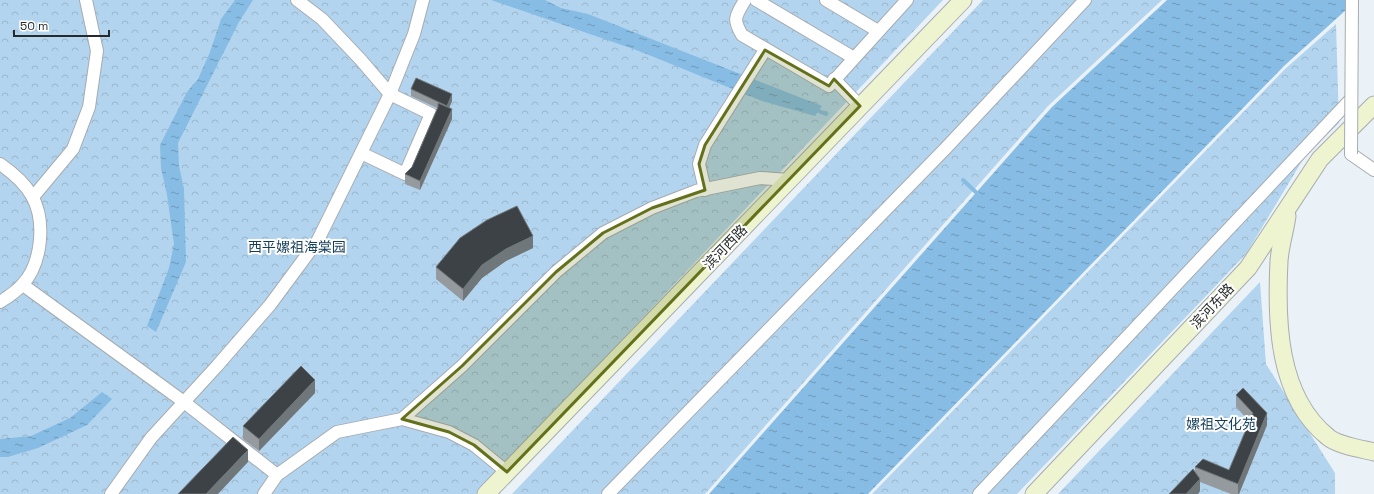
<svg xmlns="http://www.w3.org/2000/svg" width="1374" height="494" font-family="'Space Grotesk','Noto Sans SC',sans-serif">
<style>
.park{fill:url(#park-crowns)}
.water{fill:url(#water-ripples)}
.lines{fill:none;stroke-linecap:round;stroke-linejoin:round}
.stream{stroke:#87bce4;stroke-width:4}
.street-casing{stroke:#a6acb1;stroke-width:14}
.secondary-casing{stroke:#a6acb1;stroke-width:19}
.street{stroke:#fff;stroke-width:12}
.secondary{stroke:#eef4cf;stroke-width:17}
.street-bridge-casing{stroke:#a6acb1;stroke-width:14;stroke-linecap:butt}
.street-bridge{stroke:#fff;stroke-width:12}
.wall{fill:#949a9e}
.shaded-wall{fill:#70777b}
.building{fill:#3c4246;stroke:#70777b}
.marked{fill:#65711a;fill-opacity:0.2;stroke:#65711a;stroke-width:3;stroke-linejoin:round}
.labels{text-anchor:middle;dominant-baseline:central;stroke-width:4;stroke-linejoin:round;paint-order:stroke}
.park-label{font-size:14px;fill:#153e5a;stroke:#fff}
.street-label{font-size:14px;fill:#272a2b;stroke:#fff}
</style>
<defs>
<pattern id="park-crowns" width="20" height="18" patternUnits="userSpaceOnUse"><rect width="20" height="18" fill="#b3d4ee"/><path d="M2 6a3 3 0 1 1 6 0M12 15a3 3 0 1 1 6 0" fill="none" stroke="#9ab6cc"/></pattern>
<pattern id="water-ripples" width="26" height="14" patternUnits="userSpaceOnUse"><rect width="26" height="14" fill="#87bce4"/><path d="M2 4q2-2 4 0t4 0M15 11q2-2 4 0t4 0" fill="none" stroke="#6e99b9"/></pattern>
</defs>
<rect width="100%" height="100%" fill="#ebf2f7"/>
<g class="park">
<polygon points="0,0 943,0 476,494 0,494"/>
<polygon points="983,0 1162,0 1048,106 705,494 512,494"/>
<polygon points="1336,24 1339,123 1305,156 1246,254 1017,494 872,494 1285,69"/>
<polygon points="1260,282 1266,364 1335,473 1335,494 1058,494"/>
</g>
<g class="water">
<polygon points="235,0 253,0 239,22 178,143 179,166 184,189 186,262 156,332 147,326 169,268 174,244 167,195 161,168 160,145 187,92 198,79 210,52 221,19"/>
<polygon points="491,0 545,0 561,8 588,14 822,106 815,116 762,101 639,51"/>
<polygon points="1167,0 1357,0 1284,66 868,494 709,494 1052,107"/>
<polygon points="102,392 112,399 87,425 38,448 8,457 0,457 0,439 31,436 70,418"/>
</g>
<g class="lines">
<g class="stream">
<polyline points="814,109 826,114"/>
<polyline points="963,180 980,196"/>
</g>
<defs>
<g id="street">
<polyline points="297,0 322,19 360,59 390,94 431,114 405,174 361,153"/>
<path d="M745,0C736,16 732,18 742,35L829,86L907,0"/>
<polyline points="756,0 854,58"/>
<polyline points="826,0 878,31"/>
<polyline points="834,79 860,106"/>
<polyline points="1351,154 1374,170"/>
<path d="M0,164C13,173 24,182 32,196C46,221 42,264 22,285C16,292 8,297 0,302"/>
<polyline points="705,190 699,164 705,145 765,50"/>
<polyline points="33,197 73,149 89,107 97,51 86,0"/>
<polyline points="23,285 184,402 277,475"/>
<polyline points="402,419 462,366 556,272 603,233 652,208 696,191 760,178 789,180"/>
<polyline points="111,494 151,438 217,366 270,305 318,240 390,94 414,34 423,0"/>
<polyline points="264,494 277,475 337,432 402,419 449,432 474,445 507,472"/>
<polyline points="608,494 945,149 1085,0"/>
<polyline points="979,494 1351,99"/>
</g>
<g id="secondary">
<path d="M1287,216C1285,231 1280,246 1279,261C1276,320 1277,396 1328,437C1337,445 1362,449 1374,452"/>
<polyline points="486,494 963,0"/>
<polyline points="1034,494 1248,268 1320,159 1374,105"/>
</g>
</defs>
<use href="#street" class="street-casing"/>
<use href="#secondary" class="secondary-casing"/>
<use href="#street" class="street"/>
<use href="#secondary" class="secondary"/>
<defs>
<polyline id="street-bridge" points="1351,154 1352,0"/>
</defs>
<use href="#street-bridge" class="street-bridge-casing"/>
<use href="#street-bridge" class="street-bridge"/>
</g>
<g class="wall">
<polygon points="411,89 452,101 449,108 452,119 420,190 405,184 405,174 412,167 437,108 411,96"/>
<polygon points="533,248 506,261 482,278 463,301 436,279 436,267"/>
<polygon points="315,393 259,451 243,439 243,426"/>
<polygon points="1236,395 1267,425 1239,494 1231,494 1200,482 1200,491 1198,494 1169,494 1195,471 1195,467 1229,470 1250,422 1236,407"/>
</g>
<g class="shaded-wall">
<polygon points="452,94 452,101 447,113 447,106"/>
<polygon points="452,109 452,119 420,190 420,181"/>
<polygon points="533,236 533,248 506,261 482,278 463,301 463,289 482,265 506,249"/>
<polygon points="315,380 315,393 259,451 259,439"/>
<polygon points="1267,413 1267,425 1239,494 1238,494 1238,484"/>
<polygon points="248,450 248,462 218,494 206,494"/>
<polygon points="1200,479 1200,491 1198,494 1186,494"/>
</g>
<g class="building">
<polygon points="416,78 452,94 447,106 411,89"/>
<polygon points="438,103 452,109 420,181 405,174 412,167 438,107"/>
<polygon points="517,206 533,236 506,249 482,265 463,289 436,267 460,238 487,220"/>
<polygon points="301,366 315,380 259,439 243,426"/>
<polygon points="1243,388 1267,413 1238,484 1195,467 1203,459 1229,470 1253,413 1236,395"/>
<polygon points="233,437 248,450 206,494 178,494"/>
<polygon points="1193,469 1200,479 1186,494 1169,494"/>
</g>
<path class="marked" d="M765,50L829,86L834,79L860,106L507,472L474,445L449,432L402,419L462,366L556,272L603,233L652,208L705,190L699,164L705,145Z"/>
<g class="labels">
<g class="park-label">
<text x="297" y="247">西平嫘祖海棠园</text>
<text x="1221" y="424">嫘祖文化苑</text>
</g>
<g class="street-label">
<text transform="translate(725 247) rotate(-46)">滨河西路</text>
<text transform="translate(1212 306) rotate(-47)">滨河东路</text>
</g>
</g>
<path d="M14 30v6h95v-6" fill="none" stroke="#272a2b" stroke-width="2"/>
<text x="20" y="30" font-size="12" fill="#272a2b" stroke="#ffffff" stroke-width="3" paint-order="stroke">50 m</text>
</svg>
